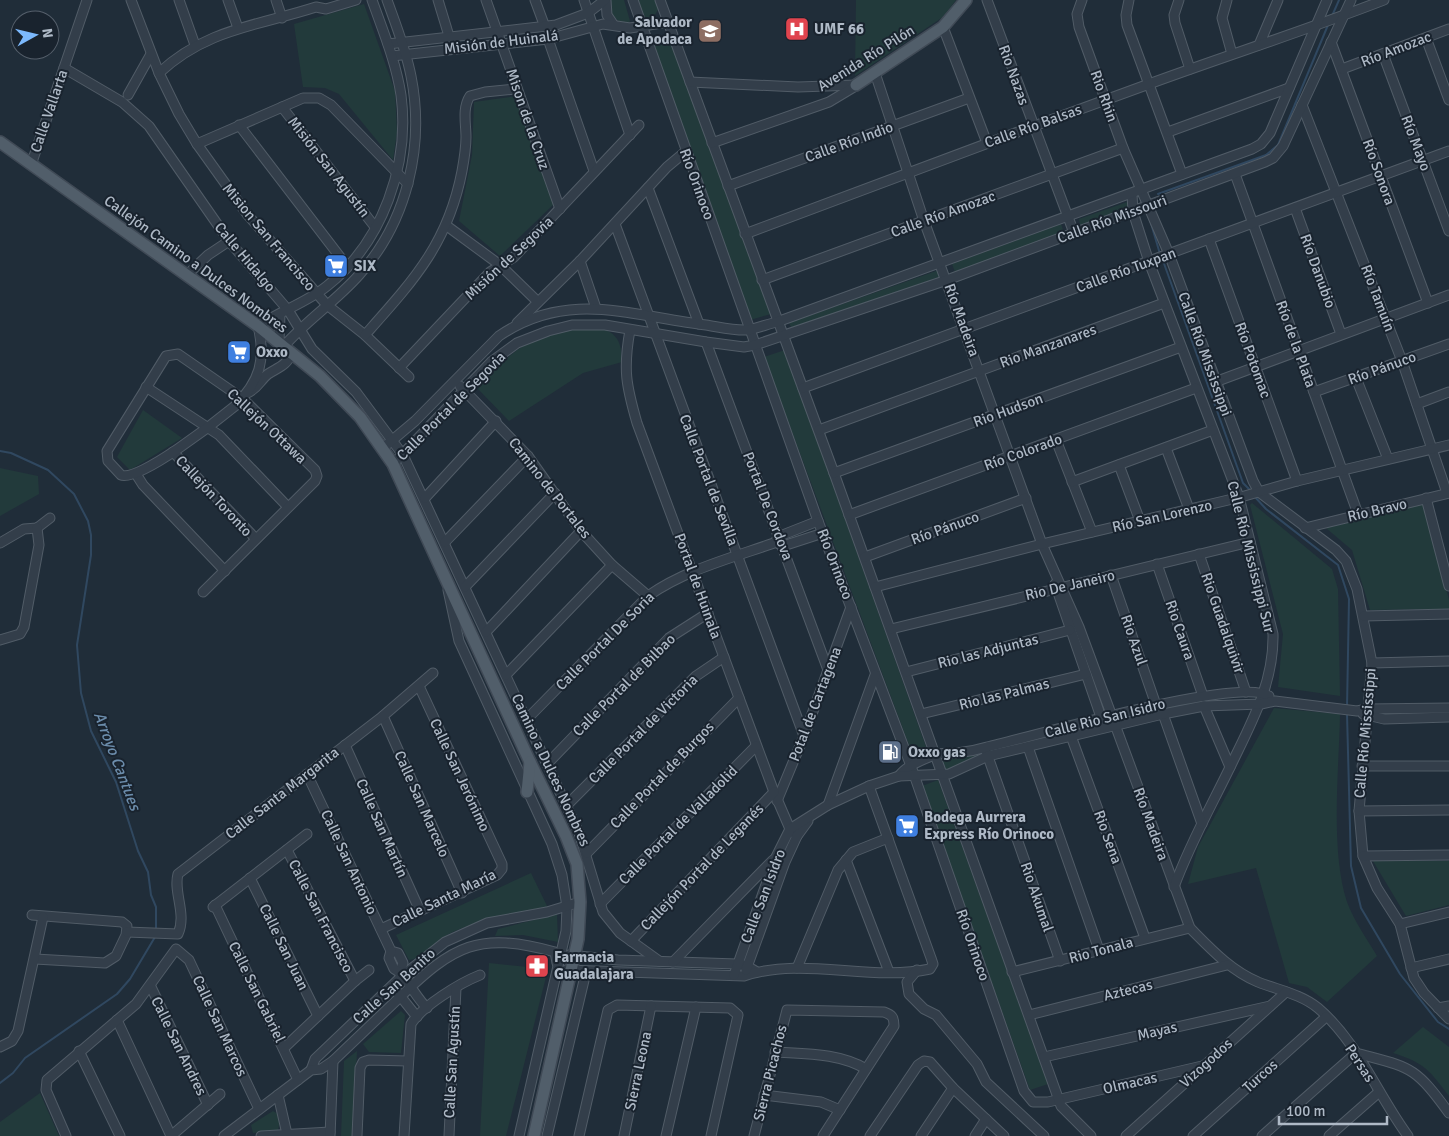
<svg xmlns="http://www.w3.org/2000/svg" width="1449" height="1136" font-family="Signika,sans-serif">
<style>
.green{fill:#223a3b}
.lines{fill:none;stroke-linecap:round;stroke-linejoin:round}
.stream{stroke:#304860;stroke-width:2}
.minor-casing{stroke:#515c67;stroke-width:11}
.major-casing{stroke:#404a56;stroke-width:14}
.minor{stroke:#333e4a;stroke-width:9}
.major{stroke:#515e6a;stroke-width:11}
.labels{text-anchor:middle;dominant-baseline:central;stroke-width:4;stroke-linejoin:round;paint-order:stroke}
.poi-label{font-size:15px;font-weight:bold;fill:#aeb9c6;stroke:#19232e;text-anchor:start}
.street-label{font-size:15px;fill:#aeb9c6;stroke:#19232e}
.water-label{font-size:16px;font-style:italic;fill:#6c8dac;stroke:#19232e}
</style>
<rect width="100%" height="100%" fill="#202d39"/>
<g class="green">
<path d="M611,0H624L630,21L628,23C614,23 608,12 611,0Z"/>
<polygon points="638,0 656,0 659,8 653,18 644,17"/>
<polygon points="856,0 956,0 943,17 855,76"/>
<polygon points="364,4 395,91 397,132 393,160 339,94 325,88 303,87 294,24"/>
<polygon points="669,37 771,314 750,320 652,42"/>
<polygon points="517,96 554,204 500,256 459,221 472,155 474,102"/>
<polygon points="1130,201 1128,208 1080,225 1079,219"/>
<polygon points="1061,224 1064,233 955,272 952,264"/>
<polygon points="939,270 942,276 792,329 789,323"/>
<path d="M591,326C615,330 622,339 622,362L583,373L509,421L478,389C495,366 523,341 552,332C565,329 578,328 591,326Z"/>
<polygon points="785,350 926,747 912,753 764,357"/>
<polygon points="143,410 182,438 130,470 117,457"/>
<polygon points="0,468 38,476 39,494 0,516"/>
<polygon points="1252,503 1332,569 1338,589 1340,696 1278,687 1283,634 1250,505"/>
<polygon points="1425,504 1449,600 1449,609 1370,610 1352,550 1326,528"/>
<path d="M1274,708L1340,714C1339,770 1330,850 1347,902C1354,921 1367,939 1377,956L1327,1002L1307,987L1289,983L1256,868L1188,884L1198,847Z"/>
<polygon points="979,754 945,772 939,756"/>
<polygon points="938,780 1048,1084 1030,1090 922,786"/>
<polygon points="1373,861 1449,861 1449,905 1406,916"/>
<path d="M531,873L548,908C518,915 473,921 447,935C433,942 424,958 409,960L396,935Z"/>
<polygon points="557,914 558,942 523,935 495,936 498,929"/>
<polygon points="489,963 548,969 506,1136 480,1136"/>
<polygon points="401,1011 405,1015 401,1053 369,1052 363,1044"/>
<path d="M1423,1027L1449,1047V1096C1429,1070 1425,1063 1393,1053Z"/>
<polygon points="357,1051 353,1136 341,1136 344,1061"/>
<polygon points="40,1093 59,1136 0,1136 0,1122"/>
<polygon points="273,1111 278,1114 280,1121 278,1130 253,1133 251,1125"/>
</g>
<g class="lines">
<g class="stream">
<polyline points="1332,16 1339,0"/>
<polyline points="1158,194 1266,155 1278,145 1328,25"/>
<polyline points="1150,220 1160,254"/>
<polyline points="1162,258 1243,483 1251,491"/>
<polyline points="0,451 11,453 48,470 74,494 88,521 91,535 91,555 77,645 81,693 91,731 116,782 138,851 148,872 151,895 156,907 156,930"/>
<polyline points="1255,497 1266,509 1338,565 1349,599 1347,707"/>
<polyline points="1347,714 1351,866 1361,908 1400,974 1438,1022 1449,1029"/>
<polyline points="0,1083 13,1073 25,1058 117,994 130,979 155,937"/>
</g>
<defs>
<g id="minor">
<polyline points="131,0 159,73 179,114 197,144 247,214 327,305 365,335 409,377"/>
<polyline points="179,0 195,45"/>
<polyline points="228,0 238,28"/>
<polyline points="276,0 282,18"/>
<polyline points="438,0 449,36"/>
<polyline points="486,0 560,209"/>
<polyline points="535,0 545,27"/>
<polyline points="584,0 630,135"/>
<polyline points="606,0 607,15 613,24"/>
<polyline points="633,0 818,521 911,766 1024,1091 1033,1102 1048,1102 1202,1066"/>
<polyline points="660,0 834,473 1061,1106 1091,1136"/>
<polyline points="987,0 1074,233"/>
<polyline points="1082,0 1077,14 1079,27 1123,148 1169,254 1253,481 1259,492 1336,550 1346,561 1357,589 1372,663 1359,811 1363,856 1377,888 1400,924 1414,978 1424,993 1449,1019"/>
<polyline points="1129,0 1126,15 1127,25 1182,174"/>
<polyline points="1179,0 1174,15 1175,23 1190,69"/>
<polyline points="1227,0 1222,18 1232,54"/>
<polyline points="943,27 987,143"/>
<polyline points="1426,38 1449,100"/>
<polyline points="548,39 594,171"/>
<polyline points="1331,42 1428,303"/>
<polyline points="388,44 556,25 588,13 605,0"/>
<polyline points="1259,45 1278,0"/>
<polyline points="1383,54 1449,231"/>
<polyline points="392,56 548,39 603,24 630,28 668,22"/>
<polyline points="64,68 122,102 149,126 229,241 288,310 312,349 356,392 403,455 579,833 603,912 620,933 659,961"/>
<polyline points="1342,69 1449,29"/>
<path d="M159,73C206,29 257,26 316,7L326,9L356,0"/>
<path d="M875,73L924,221L1042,544L1079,627L1190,928C1211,949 1230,970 1258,982C1278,990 1301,994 1318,1008C1358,1042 1377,1094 1408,1136"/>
<polyline points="690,82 798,87 856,85"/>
<polyline points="128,95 151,54"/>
<polyline points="1302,105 1402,361 1447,493"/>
<polyline points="282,107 375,227"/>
<polyline points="239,125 347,266"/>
<polyline points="1168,132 1289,88"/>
<polyline points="712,143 829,102 854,87"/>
<polyline points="197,144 303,98 319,98 331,105 408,184"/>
<polyline points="31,165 87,0"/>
<polyline points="1235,174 1358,514"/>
<polyline points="728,186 969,98"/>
<polyline points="648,188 699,324"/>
<path d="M1132,194L1133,212L1149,262L1239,497L1273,634C1274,681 1253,720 1233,761C1213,803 1190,843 1174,887"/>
<polyline points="1295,208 1341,334"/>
<polyline points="615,224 804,736"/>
<polyline points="447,226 500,265 538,302"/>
<path d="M745,234C880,183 1014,133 1149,84C1228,55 1307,30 1384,0"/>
<polyline points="1209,239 1297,481"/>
<polyline points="580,261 596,308"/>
<polyline points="187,275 208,255 229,241"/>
<polyline points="762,280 1123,148"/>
<polyline points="517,323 580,261 667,167 685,152"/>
<path d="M630,330C623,369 626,385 637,423L774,792L790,829L797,836"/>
<path d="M365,335C413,281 448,244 462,171C464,160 466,148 466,137C466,124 462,108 470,96L485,92L516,89"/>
<polyline points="279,342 280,314"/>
<polyline points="706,342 828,670"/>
<path d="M284,346C307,320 336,301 359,275C407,222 425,146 411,76C406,50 396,25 387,0"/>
<polyline points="399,368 490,272 514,257 639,125"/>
<polyline points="1356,378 1388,459"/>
<polyline points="1215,382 1449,295"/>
<polyline points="460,386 528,456 581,531 612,565 648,596"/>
<polyline points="146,387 219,435 287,506"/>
<polyline points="803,388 1449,151"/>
<polyline points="1314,392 1449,344"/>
<path d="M247,393C258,389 260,380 268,374C279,367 286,366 292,353"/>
<polyline points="1417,404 1449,392"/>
<polyline points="819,430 1164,303"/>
<polyline points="1056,440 1092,532"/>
<path d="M383,448L415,421L499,336C568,289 631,316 706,325C719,327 735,331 748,330C758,328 768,324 777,322L1252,149L1261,144L1270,133L1327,0"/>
<polyline points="1166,448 1189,509"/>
<polyline points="173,452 256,539"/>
<polyline points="393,464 491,362 517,343 548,331 572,325 605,325 706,342 744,347 755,345 947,280 1265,162 1273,158 1283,146 1351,0"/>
<polyline points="1119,465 1140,521"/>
<polyline points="834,473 1181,347"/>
<polyline points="136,474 143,485 225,571"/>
<polyline points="1072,482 1213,430"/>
<polyline points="425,498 496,421"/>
<polyline points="1426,498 1449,586"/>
<polyline points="849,515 1196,388"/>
<polyline points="37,528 50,518"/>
<polyline points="1305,528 1449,493"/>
<polyline points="445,542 528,456"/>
<polyline points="0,543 24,529 37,528"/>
<polyline points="779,544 783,546 823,533"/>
<polyline points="1199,554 1246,692"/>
<polyline points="865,557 1026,498"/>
<polyline points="1157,564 1203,696"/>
<polyline points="1111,575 1156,705"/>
<polyline points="1055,584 1103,723"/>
<polyline points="465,587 555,493"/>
<polyline points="875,587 1042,544 1241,497 1297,481 1449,445"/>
<polyline points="448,590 459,641 552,844 562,875 567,907 566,931 519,1136"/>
<path d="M203,592L315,481L317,476L315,470L243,399L178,354L166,356L107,451L108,461L121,475C138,483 218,420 235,406C260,381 266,360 258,326C280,311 306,303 327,286C383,242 410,164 401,95C396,62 383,31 372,0"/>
<polyline points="1364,616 1449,614"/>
<polyline points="891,629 1250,542"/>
<polyline points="486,632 581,531"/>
<polyline points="0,640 20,634 24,627 39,545 37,528"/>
<polyline points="1372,663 1449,661"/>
<polyline points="906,672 1070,630"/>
<polyline points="506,675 612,565"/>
<polyline points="1204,706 1230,767"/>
<polyline points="921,714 1086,674"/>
<polyline points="1163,714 1202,824"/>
<polyline points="1363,714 1384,719 1449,717"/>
<polyline points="383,716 462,893"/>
<path d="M527,719L648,596C685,570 731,558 774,543L780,536L818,521"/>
<polyline points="1071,736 1145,938"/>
<polyline points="345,745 420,911"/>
<polyline points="1028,747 1099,950"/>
<polyline points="986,751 1060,961"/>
<polyline points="547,764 669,638 708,613"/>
<polyline points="1362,766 1449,766"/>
<polyline points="307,774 391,951 398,953 403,963 400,972"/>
<path d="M899,776C906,766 922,760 934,755C941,752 949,754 957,753C967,752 977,750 987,747C1031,737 1240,676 1269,696"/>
<polyline points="777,801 804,736 851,607"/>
<polyline points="828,805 875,675"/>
<polyline points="566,806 696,676 724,657"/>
<polyline points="1359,811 1449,810"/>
<polyline points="287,850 355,981"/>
<polyline points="587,853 739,698"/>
<polyline points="1363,856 1449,855"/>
<polyline points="846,860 889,972"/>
<polyline points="250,878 318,1016"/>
<polyline points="600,904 756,746"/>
<polyline points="215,905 298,1080"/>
<polyline points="213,907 307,834"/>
<polyline points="32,915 122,922 127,926 126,935 116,956 105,963 35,959"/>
<polyline points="1400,924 1449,912"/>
<polyline points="381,929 497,875 502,869 502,864 419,686"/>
<path d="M127,932L178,934C187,914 173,892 178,874L383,716L433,673"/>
<polyline points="631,941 774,792"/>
<path d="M391,951L389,958L394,969C405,974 416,998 427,1008"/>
<polyline points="569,955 618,960 737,964 747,966 757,972"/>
<polyline points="673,962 773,860"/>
<polyline points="797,968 838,870 853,852 888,838"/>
<polyline points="1411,968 1449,959"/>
<path d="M566,970L744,976C804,956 869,982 930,969L933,964L931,958L869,786"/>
<polyline points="746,970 785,862 797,836 808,821"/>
<polyline points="917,970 907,982 909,994 924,1009 936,1015 977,1064 986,1082 1044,1136"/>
<polyline points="1012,972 1190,928"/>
<polyline points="734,975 775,859 790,829 828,805 869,786 899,776 949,774 988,756 1163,714 1204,706 1261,704 1275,701 1357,711 1367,709 1449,708"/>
<polyline points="151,987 208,1105"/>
<polyline points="397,992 417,1017"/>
<polyline points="1438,1008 1449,1006"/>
<polyline points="1029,1015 1227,965"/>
<polyline points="117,1020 171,1136"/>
<polyline points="0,1047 12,1041 18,1031 43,917"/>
<polyline points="284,1048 355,981 369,970"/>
<polyline points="79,1051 120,1136"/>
<path d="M775,1052C806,1054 839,1053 866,1069"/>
<path d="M1356,1053C1411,1068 1414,1065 1449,1113"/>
<polyline points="1044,1057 1270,1006"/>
<polyline points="311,1070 315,1059 402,976 445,942 487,923 547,912 580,902"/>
<polyline points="278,1095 287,1134"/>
<polyline points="764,1095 821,1102 840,1110"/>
<polyline points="66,1136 46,1090 47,1080 136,1004 176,949 189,960 259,1109"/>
<polyline points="171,1136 220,1094"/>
<path d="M224,1136L311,1070L321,1069L333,1061C355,1040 377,1019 399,998C454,945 478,931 555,952L557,963"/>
<polyline points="261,1136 330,1132"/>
<polyline points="330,1136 333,1061"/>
<polyline points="357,1136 360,1068 363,1062 369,1060 408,1061"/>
<path d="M404,1136L411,1024C422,1006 460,983 480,975"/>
<polyline points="449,1136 456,988"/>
<polyline points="547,1136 586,972"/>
<polyline points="579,1136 608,1010 617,1005 730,1008 738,1015 711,1136"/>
<polyline points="624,1136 651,1006"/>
<polyline points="666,1136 696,1007"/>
<path d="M754,1136L787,1010L884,1012C892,1015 894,1017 894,1026L823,1136"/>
<polyline points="870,1136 918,1065 924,1061 930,1062 953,1088 1004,1136"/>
<polyline points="921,1136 953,1088"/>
<polyline points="975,1136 986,1119"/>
<polyline points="1126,1136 1286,992"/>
<polyline points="1193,1136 1326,1017"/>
<polyline points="1262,1136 1356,1053"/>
<polyline points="1329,1136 1379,1092"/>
</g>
<g id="major">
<polyline points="856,85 943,27 966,0"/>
<polyline points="0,142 258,326 320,376 360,417 393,464 530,762 566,836 577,864 580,902 578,939 534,1136"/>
<polyline points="527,792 530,762"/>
</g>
</defs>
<use href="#minor" class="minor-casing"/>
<use href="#major" class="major-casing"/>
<use href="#minor" class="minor"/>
<use href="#major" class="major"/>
</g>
<defs>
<symbol id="hospital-square" viewBox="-11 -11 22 22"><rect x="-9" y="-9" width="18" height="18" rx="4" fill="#e0444e" stroke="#19232e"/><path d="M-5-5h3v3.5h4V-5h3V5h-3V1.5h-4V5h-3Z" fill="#fff"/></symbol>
<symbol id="school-square" viewBox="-11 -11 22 22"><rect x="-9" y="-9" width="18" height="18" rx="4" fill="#8d6e63" stroke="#19232e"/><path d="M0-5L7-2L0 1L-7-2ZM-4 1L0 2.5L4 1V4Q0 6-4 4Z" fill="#fff"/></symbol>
<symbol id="supermarket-square" viewBox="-11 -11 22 22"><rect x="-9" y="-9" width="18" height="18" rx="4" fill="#3f7fe0" stroke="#19232e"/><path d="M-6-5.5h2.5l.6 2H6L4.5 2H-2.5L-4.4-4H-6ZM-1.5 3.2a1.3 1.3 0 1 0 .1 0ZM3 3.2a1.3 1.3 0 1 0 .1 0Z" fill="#fff"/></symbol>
<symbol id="fuel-square" viewBox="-11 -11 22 22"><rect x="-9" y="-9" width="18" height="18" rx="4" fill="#5c6f8a" stroke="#19232e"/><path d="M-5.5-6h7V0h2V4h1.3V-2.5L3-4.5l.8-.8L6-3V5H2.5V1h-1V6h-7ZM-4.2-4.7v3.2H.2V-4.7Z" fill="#fff"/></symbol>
<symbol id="pharmacy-square" viewBox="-11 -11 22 22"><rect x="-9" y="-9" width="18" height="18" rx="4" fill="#e0444e" stroke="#19232e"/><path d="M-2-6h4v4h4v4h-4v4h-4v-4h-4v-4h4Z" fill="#fff"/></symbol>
</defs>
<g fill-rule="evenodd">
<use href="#hospital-square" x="783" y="15" width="28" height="28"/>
<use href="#school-square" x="696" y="17" width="28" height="28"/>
<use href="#supermarket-square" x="322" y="252" width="28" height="28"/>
<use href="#supermarket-square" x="225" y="338" width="28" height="28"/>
<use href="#fuel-square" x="876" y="738" width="28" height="28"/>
<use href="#supermarket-square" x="893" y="812" width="28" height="28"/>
<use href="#pharmacy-square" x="523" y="952" width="28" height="28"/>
</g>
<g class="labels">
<g class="poi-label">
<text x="692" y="22" text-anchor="end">Salvador<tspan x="692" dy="17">de Apodaca</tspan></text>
<text x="814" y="29">UMF 66</text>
<text x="354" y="266">SIX</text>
<text x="256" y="352">Oxxo</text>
<text x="908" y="752">Oxxo gas</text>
<text x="924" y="817">Bodega Aurrera<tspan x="924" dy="17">Express Río Orinoco</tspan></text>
<text x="554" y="957">Farmacia<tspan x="554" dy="17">Guadalajara</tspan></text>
</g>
<g class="street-label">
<text transform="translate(501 42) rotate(-7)">Misión de Huinalá</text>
<text transform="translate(1396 49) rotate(-21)">Río Amozac</text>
<text transform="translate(866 58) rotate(-32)">Avenida Río Pilón</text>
<text transform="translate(1014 75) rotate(70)">Rio Nazas</text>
<text transform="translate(1104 96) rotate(70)">Rio Rhin</text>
<text transform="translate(49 111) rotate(-71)">Calle Vallarta</text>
<text transform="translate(528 119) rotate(71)">Mison de la Cruz</text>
<text transform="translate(1033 126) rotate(-20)">Calle Río Balsas</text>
<text transform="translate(849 142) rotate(-20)">Calle Río Indio</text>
<text transform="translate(1416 143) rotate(69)">Río Mayo</text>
<text transform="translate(329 167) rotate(52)">Misión San Agustín</text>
<text transform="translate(1379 172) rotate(70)">Río Sonora</text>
<text transform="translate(697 184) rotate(70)">Río Orinoco</text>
<text transform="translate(943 214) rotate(-20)">Calle Río Amozac</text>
<text transform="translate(1112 219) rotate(-20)">Calle Río Missouri</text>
<text transform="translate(269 237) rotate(50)">Mision San Francisco</text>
<text transform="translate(245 257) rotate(50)">Calle Hidalgo</text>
<text transform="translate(509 258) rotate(-43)">Misión de Segovia</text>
<text transform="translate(196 264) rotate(36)">Callejón Camino a Dulces Nombres</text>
<text transform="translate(1126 270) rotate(-20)">Calle Río Tuxpan</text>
<text transform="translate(1318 271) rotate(70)">Río Danubio</text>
<text transform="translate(1378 298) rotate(69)">Río Tamuín</text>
<text transform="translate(962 320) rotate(70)">Río Madeira</text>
<text transform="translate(1296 344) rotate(70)">Río de la Plata</text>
<text transform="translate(1048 346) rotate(-20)">Rio Manzanares</text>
<text transform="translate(1205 354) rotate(70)">Calle Río Mississippi</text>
<text transform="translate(1253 360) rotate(70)">Río Potomac</text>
<text transform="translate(1382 368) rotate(-20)">Río Pánuco</text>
<text transform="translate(451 406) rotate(-45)">Calle Portal de Segovia</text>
<text transform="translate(1008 410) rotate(-20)">Rio Hudson</text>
<text transform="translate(267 426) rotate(43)">Callejón Ottawa</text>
<text transform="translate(1023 452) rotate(-20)">Río Colorado</text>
<text transform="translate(709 480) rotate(69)">Calle Portal de Sevilla</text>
<text transform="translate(550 488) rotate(52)">Camino de Portales</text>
<text transform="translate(214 496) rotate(47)">Callejón Toronto</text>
<text transform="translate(768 506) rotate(69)">Portal De Cordova</text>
<text transform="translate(1377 510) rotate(-13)">Río Bravo</text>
<text transform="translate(1162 516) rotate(-13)">Río San Lorenzo</text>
<text transform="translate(945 528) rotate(-20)">Río Pánuco</text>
<text transform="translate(1251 557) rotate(76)">Calle Río Mississippi Sur</text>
<text transform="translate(835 564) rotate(69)">Río Orinoco</text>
<text transform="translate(1070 585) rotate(-13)">Rio De Janeiro</text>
<text transform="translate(698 586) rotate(70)">Portal de Huinala</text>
<text transform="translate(1223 623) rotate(71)">Rio Guadalquivir</text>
<text transform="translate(1180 630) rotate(71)">Rio Caura</text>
<text transform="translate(1134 640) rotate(71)">Rio Azul</text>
<text transform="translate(605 641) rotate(-45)">Calle Portal De Soria</text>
<text transform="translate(988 651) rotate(-14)">Rio las Adjuntas</text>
<text transform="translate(624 685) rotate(-45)">Calle Portal de Bilbao</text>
<text transform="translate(1004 694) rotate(-14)">Rio las Palmas</text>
<text transform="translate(815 704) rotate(-69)">Potal de Cartagena</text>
<text transform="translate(1105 718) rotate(-14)">Calle Rio San Isidro</text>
<text transform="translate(643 729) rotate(-45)">Calle Portal de Victoria</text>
<text transform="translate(1365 733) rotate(-85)">Calle Río Mississippi</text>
<text transform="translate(551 770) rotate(65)">Camino a Dulces Nombres</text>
<text transform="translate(460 775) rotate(65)">Calle San Jerónimo</text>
<text transform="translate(662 775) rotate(-46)">Calle Portal de Burgos</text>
<text transform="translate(282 793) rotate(-38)">Calle Santa Margarita</text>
<text transform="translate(422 804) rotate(66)">Calle San Marcelo</text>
<text transform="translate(1151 824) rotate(70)">Río Madeira</text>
<text transform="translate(678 825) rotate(-45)">Calle Portal de Valladolid</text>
<text transform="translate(382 828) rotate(66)">Calle San Martín</text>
<text transform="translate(1108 837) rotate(70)">Rio Sena</text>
<text transform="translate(349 862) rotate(65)">Calle San Antonio</text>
<text transform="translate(702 867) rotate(-46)">Callejón Portal de Leganés</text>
<text transform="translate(763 896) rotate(-69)">Calle San Isidro</text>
<text transform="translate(1037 897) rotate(71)">Rio Akumal</text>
<text transform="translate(444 898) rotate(-26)">Calle Santa María</text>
<text transform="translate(321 916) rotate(63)">Calle San Francisco</text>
<text transform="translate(973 945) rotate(71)">Río Orinoco</text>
<text transform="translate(284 947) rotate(64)">Calle San Juan</text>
<text transform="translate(1101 950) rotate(-15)">Rio Tonala</text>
<text transform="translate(394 986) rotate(-42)">Calle San Benito</text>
<text transform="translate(1128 990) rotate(-14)">Aztecas</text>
<text transform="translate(257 992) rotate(64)">Calle San Gabriel</text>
<text transform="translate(220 1026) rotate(65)">Calle San Marcos</text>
<text transform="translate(1157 1031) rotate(-13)">Mayas</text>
<text transform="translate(179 1046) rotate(64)">Calle San Andres</text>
<text transform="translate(452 1062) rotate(-87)">Calle San Agustín</text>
<text transform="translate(1206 1063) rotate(-42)">Vizogodos</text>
<text transform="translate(1360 1063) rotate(57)">Persas</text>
<text transform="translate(638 1071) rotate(-78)">Sierra Leona</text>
<text transform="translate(770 1073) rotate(-76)">Sierra Picachos</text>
<text transform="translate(1260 1076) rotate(-42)">Turcos</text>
<text transform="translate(1130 1083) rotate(-13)">Olmacas</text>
</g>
<g class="water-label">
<text transform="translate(117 761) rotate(69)">Arroyo Cantues</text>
</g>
</g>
<g transform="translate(35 35) rotate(82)"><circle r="24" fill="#19232e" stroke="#555f6b"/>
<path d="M0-4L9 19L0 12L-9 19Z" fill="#7cb9fd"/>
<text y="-8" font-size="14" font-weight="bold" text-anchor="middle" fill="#aeb9c6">N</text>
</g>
<path d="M1279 1116v8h108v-8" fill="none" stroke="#aeb9c6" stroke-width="2.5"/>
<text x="1286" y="1116" font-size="15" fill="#aeb9c6" stroke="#19232e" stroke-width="4" paint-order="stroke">100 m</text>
</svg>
